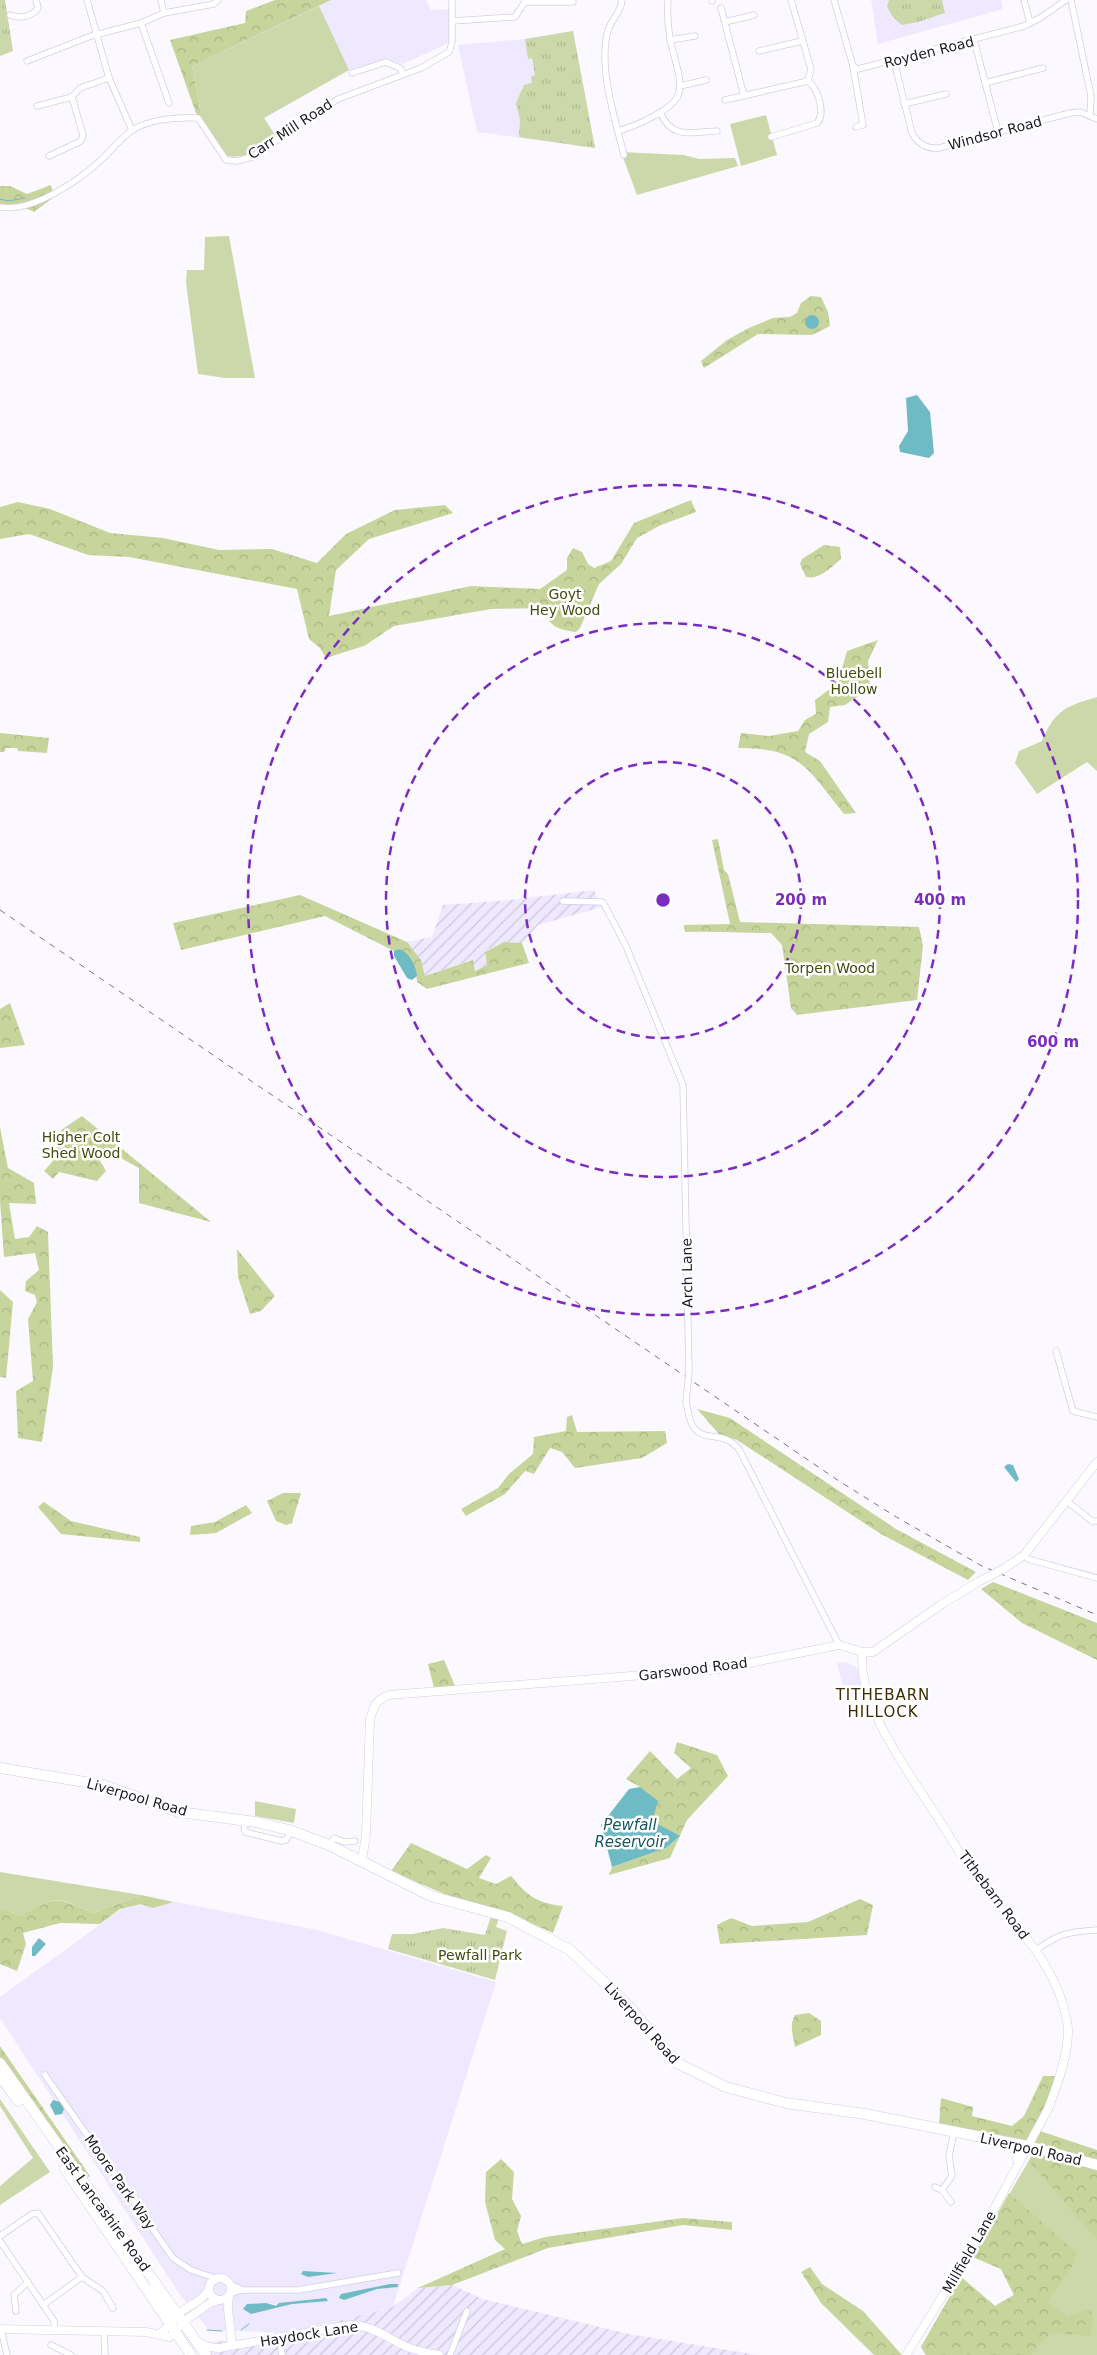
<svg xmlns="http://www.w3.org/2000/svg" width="1097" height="2355" font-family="'DejaVu Sans',sans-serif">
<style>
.built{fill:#efe9ff}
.industrial{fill:url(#industrial-furrows)}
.green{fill:#cdd8aa}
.forest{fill:url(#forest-crowns)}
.park{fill:url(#park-tufts)}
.water{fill:#6fbbc5}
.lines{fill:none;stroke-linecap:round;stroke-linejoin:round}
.stream{stroke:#6fbbc5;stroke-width:1}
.street-casing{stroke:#d5cde9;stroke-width:7}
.secondary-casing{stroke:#d5cde9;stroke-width:9}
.highway-casing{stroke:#d5cde9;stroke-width:11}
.street{stroke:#fff;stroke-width:5.5}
.secondary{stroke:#fff;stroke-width:8}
.highway{stroke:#fff;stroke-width:10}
.rail{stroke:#77757d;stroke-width:1;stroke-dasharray:6 6;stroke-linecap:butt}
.street-bridge-casing{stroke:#d5cde9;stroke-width:7;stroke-linecap:butt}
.secondary-bridge-casing{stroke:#d5cde9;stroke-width:9;stroke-linecap:butt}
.street-bridge{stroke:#fff;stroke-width:5.5}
.secondary-bridge{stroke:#fff;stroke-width:8}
.ring{fill:none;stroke:#7b2cbf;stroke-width:2.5;stroke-dasharray:9 6}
.labels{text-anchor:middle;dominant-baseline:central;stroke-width:5;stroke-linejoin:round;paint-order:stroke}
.street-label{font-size:14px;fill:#1d1a24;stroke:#fff}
.park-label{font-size:14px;fill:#434d0d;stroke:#fff}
.neighbourhood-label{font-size:15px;letter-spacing:1px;fill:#3d2b02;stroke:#fff}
.water-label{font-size:15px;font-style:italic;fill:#16575f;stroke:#fff}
.centre{fill:#7b2cbf;stroke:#fff;stroke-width:2.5}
.ring-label{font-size:15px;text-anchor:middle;font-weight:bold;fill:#7b2cbf;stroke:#fff;stroke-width:5;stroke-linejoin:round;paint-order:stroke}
</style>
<defs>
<pattern id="industrial-furrows" width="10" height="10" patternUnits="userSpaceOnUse" patternTransform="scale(1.25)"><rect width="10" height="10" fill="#efe9ff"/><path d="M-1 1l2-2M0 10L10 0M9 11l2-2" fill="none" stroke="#ccc7da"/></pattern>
<pattern id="forest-crowns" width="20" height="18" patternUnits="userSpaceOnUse" patternTransform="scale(1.25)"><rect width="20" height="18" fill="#c7d49b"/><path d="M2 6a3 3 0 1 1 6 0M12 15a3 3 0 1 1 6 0" fill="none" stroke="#aab585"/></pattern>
<pattern id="park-tufts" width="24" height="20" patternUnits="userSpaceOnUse" patternTransform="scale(1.25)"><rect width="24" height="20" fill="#cdd8aa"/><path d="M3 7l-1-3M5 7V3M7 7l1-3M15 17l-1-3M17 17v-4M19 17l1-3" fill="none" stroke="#b0b992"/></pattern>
</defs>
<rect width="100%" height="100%" fill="#fbf9ff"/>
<g class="built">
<polygon points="331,0 426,0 431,10 449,9 451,42 403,64 386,59 349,70 264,118 236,157 227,156 192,66"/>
<polygon points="871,0 1001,0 1003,9 878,44"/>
<polygon points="573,31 595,148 477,132 458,45 525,39"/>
<polygon points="846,1662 855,1666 860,1673 863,1693 846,1699 837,1663"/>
<polygon points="141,1895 317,1930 496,1982 393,2307 289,2333 209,2330 178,2292 0,2018 0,1997"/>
</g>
<g class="industrial">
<polygon points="594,890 602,907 538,925 522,943 504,942 485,951 487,965 474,971 472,960 425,976 421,960 407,942 432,937 443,905 510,900"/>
<polygon points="452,2285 483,2299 629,2334 758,2355 209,2355 198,2343 268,2337 294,2332 393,2307 418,2288"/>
</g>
<g class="green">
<path d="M319,6L349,70L264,118L277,138C260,149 247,159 227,156L202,119L192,66Z"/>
<polygon points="766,115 777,155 741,166 730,124"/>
<polygon points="621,152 684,155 699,159 735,158 738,166 637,195"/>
<polygon points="229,236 255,378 225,378 198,374 186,283 187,270 204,270 205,237"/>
<path d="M1097,697V771L1087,762L1037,794L1015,763L1019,751L1042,741C1055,710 1066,706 1097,697Z"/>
<polygon points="255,1801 296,1809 294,1823 255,1816"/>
<path d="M0,1872L141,1895L93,1913C53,1894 58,1897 19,1916L3,1908L0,1909Z"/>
<polygon points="0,2099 50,2172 0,2205 0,2186 33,2158 0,2106"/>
<polygon points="1035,2150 1097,2169 1097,2355 926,2355 921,2347 961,2277 995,2306 1014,2295 1001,2269 973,2257"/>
</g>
<g class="forest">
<polygon points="275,0 331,0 192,66 202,119 196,113 170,40 245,23 246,11"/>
<polygon points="51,185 54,197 34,212 26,208 0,209 0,186 10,186 27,194"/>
<polygon points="811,296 821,297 828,312 830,326 812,335 758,334 704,368 701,361 727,340 749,328 773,318 790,317 797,313 801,303"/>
<path d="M691,500L696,512L661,525L637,538L621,564L599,584L580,628L576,632C554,629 552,626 540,608L491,609L394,626L364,646L326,658L320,648L309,639L297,589L129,557L88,555L29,534L0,539V507L18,502L50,509L110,533L163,538L219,550L272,549L317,563L346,534L395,510L445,505L453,513L369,539L336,570L329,616L471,586L540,589L567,570V558L573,548L582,552L588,564L594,568L611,561L634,523Z"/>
<path d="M824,545L840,547L841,559C831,567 820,580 806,577L800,564L802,559Z"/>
<path d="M878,640L868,661L870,688L845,705L830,707L828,722L809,734L805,752L820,761L856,813L844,814C807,768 801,748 738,748L741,733L769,736L798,731L805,720L816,714L815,700L838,683L847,651Z"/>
<polygon points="0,733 49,738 47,753 18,751 17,748 6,748 4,752 0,752"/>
<path d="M718,839L724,870L728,874L740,922L919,927L923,946L917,1000L797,1015L791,1008L782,945L771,933C742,933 714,931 685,932L684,925L730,924L712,840Z"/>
<path d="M300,895L407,942L421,960L425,976L473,960L475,971L487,965L485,952L504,942L522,943L529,963L427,989L417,982C416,967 412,957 398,949L394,951L325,916L181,950L173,923Z"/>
<polygon points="10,1003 25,1045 0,1048 0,1009"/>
<polygon points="82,1116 211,1222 139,1203 139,1168 108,1151 99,1159 106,1171 97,1181 59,1172 53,1179 44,1171 52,1162 61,1130"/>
<polygon points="0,1127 8,1168 34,1183 36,1204 9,1203 15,1239 29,1237 37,1226 48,1232 53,1367 42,1442 18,1438 16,1391 33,1381 28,1319 37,1302 35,1295 25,1291 26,1281 39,1270 35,1253 4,1257 0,1201"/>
<polygon points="237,1249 275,1296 261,1311 250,1314 238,1277"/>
<polygon points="0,1290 13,1302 6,1378 0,1377"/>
<polygon points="697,1409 730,1418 896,1529 976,1572 968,1580 881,1534 737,1440 719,1434"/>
<polygon points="572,1415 577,1432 665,1431 667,1443 642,1458 575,1468 562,1452 550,1448 534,1474 525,1471 505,1494 466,1516 461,1509 498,1488 509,1474 533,1454 534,1437 566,1431 567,1417"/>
<polygon points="283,1493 301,1493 292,1523 286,1525 276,1521 267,1501"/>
<polygon points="44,1502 71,1521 140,1537 140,1542 61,1534 38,1507"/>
<polygon points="246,1505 252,1513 216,1533 190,1535 191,1526 215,1522"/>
<polygon points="993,1582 1097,1623 1097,1660 1022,1623 981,1589"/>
<polygon points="444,1660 455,1686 434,1688 428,1664"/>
<polygon points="677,1742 717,1755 728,1776 687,1820 670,1858 609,1875 612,1867 666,1848 679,1837 652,1821 640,1787 626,1779 650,1751 677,1779 691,1768 674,1753"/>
<path d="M411,1843L467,1869L486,1855L491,1858L479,1878L496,1884L511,1876C528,1896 536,1903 563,1906L553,1933L498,1909L463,1902L391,1871Z"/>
<path d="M141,1895L173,1902L153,1908L141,1904L120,1909L100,1924L60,1923L23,1933L26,1944L17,1971L0,1964V1909L3,1908L19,1916C58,1897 52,1895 93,1913Z"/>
<polygon points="860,1899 873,1905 867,1935 720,1944 717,1925 731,1918 752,1926 808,1922"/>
<path d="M809,2013L821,2021V2035L795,2047C793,2035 789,2026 795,2015Z"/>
<polygon points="0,2046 90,2176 86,2179 0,2057"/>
<polygon points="1043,2076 1060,2076 1058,2088 1040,2131 1097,2150 1097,2162 1041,2144 939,2125 941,2098 973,2107 972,2116 1012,2126 1024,2116"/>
<polygon points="1035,2150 1097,2169 1097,2240 1029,2161"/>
<polygon points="501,2159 514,2172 512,2199 521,2216 517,2231 522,2244 545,2237 683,2218 732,2222 732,2230 683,2225 548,2248 452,2285 418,2288 505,2249 495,2240 485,2202 486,2172"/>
<polygon points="1009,2193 1077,2253 1073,2265 1047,2302 1068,2316 1088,2309 1093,2313 1090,2336 1051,2333 1031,2355 926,2355 921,2347 961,2277 995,2306 1014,2295 1001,2269 973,2257"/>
<polygon points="810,2267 822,2284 863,2311 902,2355 874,2355 821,2303 801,2272"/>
</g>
<g class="park">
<polygon points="0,0 5,0 13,51 0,56"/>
<path d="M889,0H942L945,13L918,22L902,25C894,19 891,15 887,6Z"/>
<polygon points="573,31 595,148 519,137 520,120 516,103 524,85 532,83 531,77 535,75 532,58 528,59 525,39"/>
<polygon points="491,1916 499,1918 496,1927 507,1931 495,1980 388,1949 392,1934 413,1934 443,1928 485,1935"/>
</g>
<g class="water">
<circle cx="812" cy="322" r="7"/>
<polygon points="917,395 930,412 934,453 929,458 900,452 899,446 908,431 906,398"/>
<path d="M398,949C409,951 416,966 417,976L412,980L407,978L394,956V951Z"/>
<polygon points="1008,1464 1013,1465 1019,1479 1016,1482 1004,1467"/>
<polygon points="640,1787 658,1801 652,1821 680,1836 666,1848 612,1867 601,1825 629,1789"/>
<polygon points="39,1938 46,1944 35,1956 32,1956 32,1947"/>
<polygon points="53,2100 60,2102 64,2109 62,2114 55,2115 50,2105"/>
<polygon points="303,2271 337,2273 308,2277 301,2274"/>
<polygon points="390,2284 398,2284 398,2287 377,2289 344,2300 339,2298 341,2294"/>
<polygon points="326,2298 328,2301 292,2304 251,2314 243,2309 247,2304 266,2303 276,2306 279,2303"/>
</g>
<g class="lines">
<g class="stream">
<polyline points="0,199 8,201 25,198"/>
<polyline points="207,2330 222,2331"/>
<polyline points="241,2330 249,2324"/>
</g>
<defs>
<g id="street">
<polyline points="87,0 109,78 132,130"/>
<polyline points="161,0 164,13"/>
<path d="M622,0C621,14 609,21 607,34C599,70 615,119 624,155"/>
<polyline points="712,0 712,1"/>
<polyline points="791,0 811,69 808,81"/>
<polyline points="834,0 853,66 858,69 1024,26 1040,18 1066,0"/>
<polyline points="1024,0 1030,23"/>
<polyline points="1071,0 1091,96 1090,116"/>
<polyline points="526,2 573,2"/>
<polyline points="721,8 744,96"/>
<path d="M10,15C19,19 32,17 38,8L36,0"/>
<polyline points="452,21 515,17 526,0"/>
<polyline points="725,22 754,15"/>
<polyline points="141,23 169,103"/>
<polyline points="670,40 695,36"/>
<polyline points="974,40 998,132"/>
<polyline points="759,51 802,41"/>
<polyline points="27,61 91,36 141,23 164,13 214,4 218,0"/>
<path d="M894,61L912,133C918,144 927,149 939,148L1070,113L1080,112L1097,119"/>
<polyline points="853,66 863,125 856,127"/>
<polyline points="352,73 386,62 400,68 403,74"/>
<polyline points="985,83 1043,68"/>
<polyline points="680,86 706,80"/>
<polyline points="725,100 808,81"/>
<polyline points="904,104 946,94"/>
<polyline points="37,106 72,97 80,88 109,78"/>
<path d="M660,112C672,140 691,132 717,131"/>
<path d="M618,131C633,127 671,111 678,96C684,80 673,56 670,39C668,26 667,13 668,0"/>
<path d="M771,137L817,123C826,113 818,89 808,81"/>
<polyline points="49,156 81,141 83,135 72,97"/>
<path d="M0,207C31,213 79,181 101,160C111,151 120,139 131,131C148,119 178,117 198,118L226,160L237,161L252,157L338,99L421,68L449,52L452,43V0"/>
<polyline points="563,901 603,902 626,946 683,1085 689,1371"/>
<polyline points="1056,1351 1073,1411 1097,1417"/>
<path d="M686,1402C688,1410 689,1423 695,1429C706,1442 726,1430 740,1451L839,1645"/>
<polyline points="1068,1502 1092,1521 1097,1521"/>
<polyline points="1024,1555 1028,1559 1097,1578"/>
<polyline points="244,1820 245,1832 281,1841 286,1840 291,1831"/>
<polyline points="329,1845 334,1838 344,1842 355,1841"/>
<path d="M1036,1950C1060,1933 1067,1932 1097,1930"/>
<polyline points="45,2075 173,2258 191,2270 218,2279"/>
<polyline points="935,2187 942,2190 951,2202"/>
<polyline points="942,2190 952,2176 949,2156 954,2132"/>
<polyline points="0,2236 32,2214 38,2213 82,2277 103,2291 113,2308"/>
<polyline points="0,2241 54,2321 55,2330"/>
<polyline points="229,2284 243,2290"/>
<polyline points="230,2293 243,2290 298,2290 398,2273"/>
<polyline points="43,2305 82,2277"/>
<polyline points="16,2311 14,2295 28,2282"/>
<polyline points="1,2329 7,2355"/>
<polyline points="104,2331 105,2355"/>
<polyline points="280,2339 282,2355"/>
<polyline points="51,2345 71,2355"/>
<polyline points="450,2355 467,2311"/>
</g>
<g id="secondary">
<polyline points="1005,1568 1024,1555 1097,1462"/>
<path d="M863,1652C855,1702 910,1774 936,1815C950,1836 962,1859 978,1878C1012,1923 1057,1963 1067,2021C1072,2046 1057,2086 1048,2109L979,2237L906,2355"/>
<path d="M362,1860L366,1835L370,1719C374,1706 376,1699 389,1695L720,1669L839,1645L863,1652H873L942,1604L978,1582"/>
<polyline points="1009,2143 1016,2152 1018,2163"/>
<circle cx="220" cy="2289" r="11"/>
<polyline points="153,2288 170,2317"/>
<polyline points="229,2295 228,2309 232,2346"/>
<polyline points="0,2329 146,2332 170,2337 183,2322 210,2303 219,2300"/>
<path d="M158,2334C168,2329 171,2323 178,2315C187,2305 203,2302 209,2289"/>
<path d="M198,2342L208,2347L219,2348L350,2325C372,2325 386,2337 405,2346C415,2351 428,2353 439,2355"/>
</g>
<g id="highway">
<polyline points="0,1768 103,1785 179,1812 256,1822 289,1830 329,1845 431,1896 508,1917 570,1950 627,2004 677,2063 726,2087 786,2103 865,2114 1028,2146 1097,2165"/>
<polyline points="0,2063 206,2355"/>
<polyline points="0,2076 18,2101"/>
<polyline points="65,2169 191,2355"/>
</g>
</defs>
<use href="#street" class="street-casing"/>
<use href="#secondary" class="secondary-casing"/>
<use href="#highway" class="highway-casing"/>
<use href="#street" class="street"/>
<use href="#secondary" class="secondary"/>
<use href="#highway" class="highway"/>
<polyline class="rail" points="0,910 839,1481 898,1518 982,1566 1097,1615"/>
<defs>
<polyline id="street-bridge" points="686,1402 689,1371"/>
<polyline id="secondary-bridge" points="978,1582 1005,1568"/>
</defs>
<use href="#street-bridge" class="street-bridge-casing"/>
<use href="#secondary-bridge" class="secondary-bridge-casing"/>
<use href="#street-bridge" class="street-bridge"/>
<use href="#secondary-bridge" class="secondary-bridge"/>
</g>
<g class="ring">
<circle cx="663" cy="900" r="138"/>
<circle cx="663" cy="900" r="277"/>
<circle cx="663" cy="900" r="415"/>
</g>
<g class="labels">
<g class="street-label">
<text transform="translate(929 52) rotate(-14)">Royden Road</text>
<text transform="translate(290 129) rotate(-33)">Carr Mill Road</text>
<text transform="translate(995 133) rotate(-15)">Windsor Road</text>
<text transform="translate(687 1273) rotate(-91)">Arch Lane</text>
<text transform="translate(693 1669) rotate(-7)">Garswood Road</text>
<text transform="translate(137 1797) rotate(16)">Liverpool Road</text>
<text transform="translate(994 1895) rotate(53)">Tithebarn Road</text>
<text transform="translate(642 2023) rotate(48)">Liverpool Road</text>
<text transform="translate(1031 2149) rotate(13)">Liverpool Road</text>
<text transform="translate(120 2182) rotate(55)">Moore Park Way</text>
<text transform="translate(103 2209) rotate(54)">East Lancashire Road</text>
<text transform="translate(969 2252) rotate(-60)">Millfield Lane</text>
<text transform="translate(309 2334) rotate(-9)">Haydock Lane</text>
</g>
<g class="park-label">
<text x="565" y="594">Goyt<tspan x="565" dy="16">Hey Wood</tspan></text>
<text x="854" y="673">Bluebell<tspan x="854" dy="16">Hollow</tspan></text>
<text x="830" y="968">Torpen Wood</text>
<text x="81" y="1137">Higher Colt<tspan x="81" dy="16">Shed Wood</tspan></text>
<text x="480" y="1955">Pewfall Park</text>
</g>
<g class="neighbourhood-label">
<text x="883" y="1695">TITHEBARN<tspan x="883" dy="17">HILLOCK</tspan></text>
</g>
<g class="water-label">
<text x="630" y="1825">Pewfall<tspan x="630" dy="17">Reservoir</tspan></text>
</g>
</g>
<circle cx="663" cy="900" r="8" class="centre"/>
<g class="ring-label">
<text x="801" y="905">200 m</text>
<text x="940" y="905">400 m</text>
<text x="1053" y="1047">600 m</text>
</g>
</svg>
